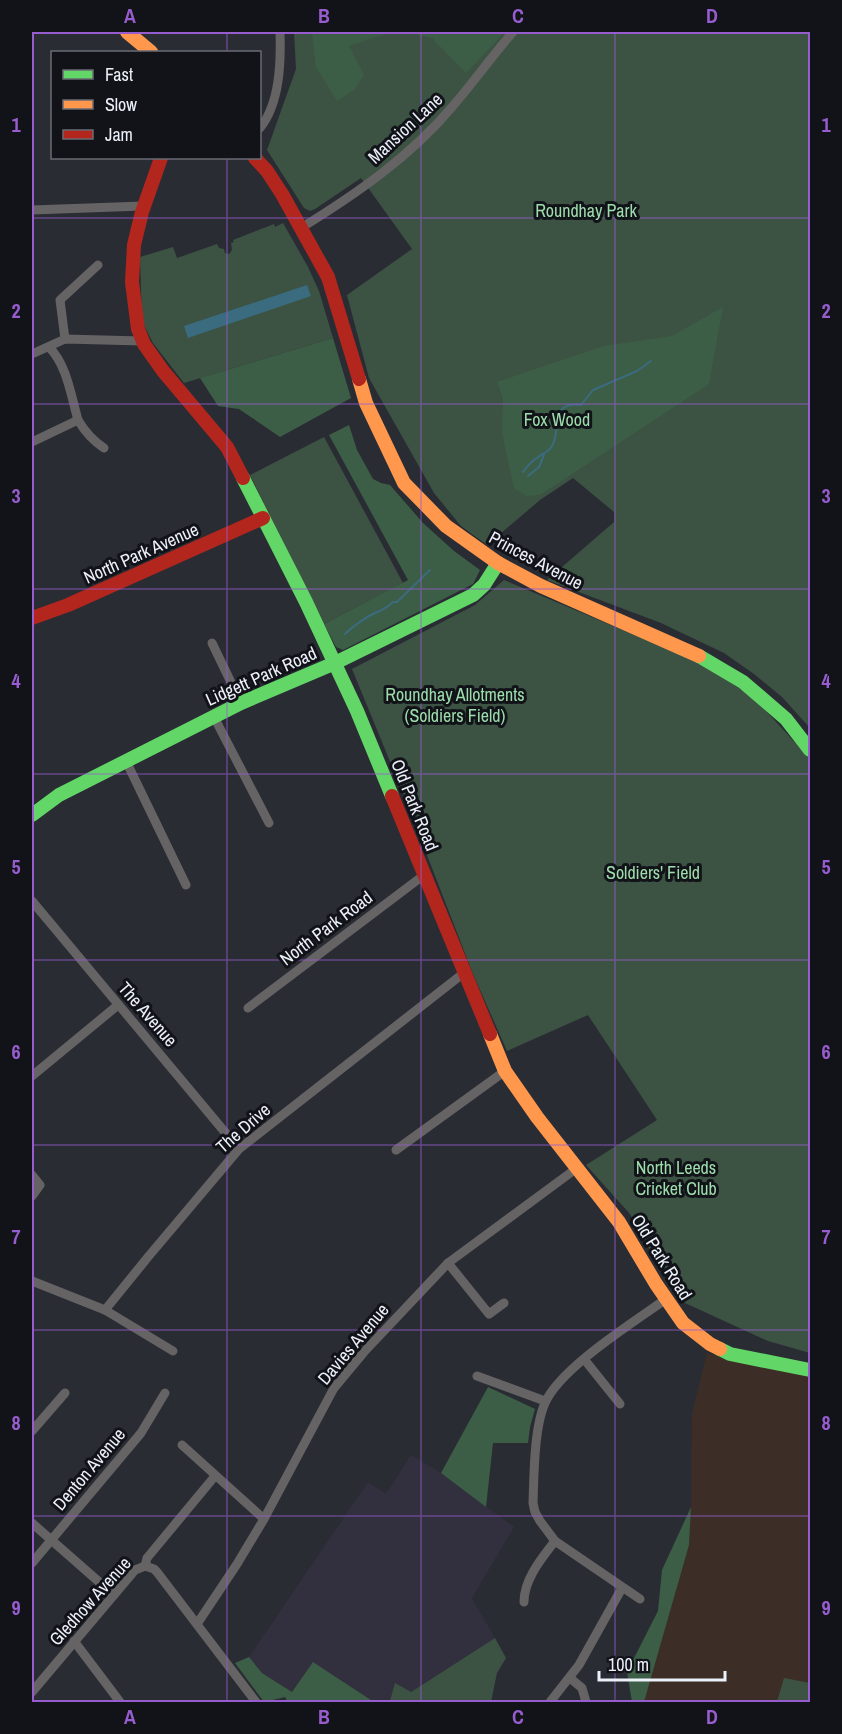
<svg xmlns="http://www.w3.org/2000/svg" width="842" height="1734" font-family="'Archivo Narrow',sans-serif">
<style>
.education{fill:#3c2e27}
.medical{fill:#322f3e}
.green{fill:#3c5343}
.forest{fill:#3d5e46}
.water{fill:#3b6b7e}
.lines{fill:none;stroke-linecap:round;stroke-linejoin:round}
.stream{stroke:#3b6b7e;stroke-width:2}
.street{stroke:#656364;stroke-width:9}
.fast{stroke:#63d668;stroke-width:14}
.slow{stroke:#ff974d;stroke-width:14}
.jam{stroke:#b3261e;stroke-width:14}
.grid{fill:none;stroke:#975dce;stroke-width:1.5;stroke-opacity:0.55}
.labels{text-anchor:middle;dominant-baseline:central;stroke-width:6;stroke-linejoin:round;paint-order:stroke}
.street-label{font-size:18px;fill:#ecf0f9;stroke:#111319}
.park-label{font-size:18px;fill:#9ddcab;stroke:#111319}
.neatline{fill:none;stroke:#975dce;stroke-width:2}
.grid-label{font-size:20px;text-anchor:middle;font-weight:bold;fill:#975dce}
</style>
<rect width="100%" height="100%" fill="#2a2c34"/>
<polygon class="education" points="707,1353 810,1377 810,1702 644,1702 689,1545 691,1507 692,1413"/>
<polygon class="medical" points="411,1455 441,1473 514,1527 472,1598 495,1638 411,1692 389,1702 374,1702 313,1662 292,1692 262,1673 249,1657 368,1482 386,1494"/>
<g class="green">
<polygon points="294,32 810,32 810,728 782,697 754,674 724,653 661,623 547,580 614,522 614,512 573,478 540,500 487,545 461,526 434,493 369,378 347,295 412,249 361,178 315,209 310,211 304,208 267,150 296,69"/>
<polygon points="283,223 308,267 319,291 333,338 184,383 153,343 142,321 140,257 173,247 177,258 217,244 219,248 224,249 225,253 229,254 232,250 231,243 234,242 233,240 274,224 275,227"/>
<polygon points="324,437 403,583 324,624 250,475"/>
<polygon points="504,580 694,660 746,692 767,712 810,759 810,1353 768,1341 685,1303 664,1276 630,1214 586,1165 657,1120 588,1015 507,1051 473,974 403,793 352,669 475,605"/>
<polygon points="495,1638 506,1658 497,1673 491,1702 392,1702 390,1701 395,1683 411,1692"/>
<polygon points="784,1678 810,1683 810,1702 777,1702"/>
</g>
<g class="forest">
<polygon points="312,32 505,32 466,73 432,38 412,33 388,33 349,46 364,75 355,89 337,101 316,67"/>
<polygon points="723,307 709,384 540,495 526,496 514,488 502,433 503,398 497,382 604,346 672,336"/>
<polygon points="333,338 351,398 280,437 239,409 218,406 200,378"/>
<polygon points="349,425 357,450 373,479 381,483 390,485 423,523 454,551 480,570 473,584 343,650 336,647 324,624 408,580 329,435"/>
<polygon points="488,1387 535,1409 530,1427 528,1443 493,1443 486,1507 441,1473"/>
<polygon points="691,1507 689,1545 644,1702 632,1702 627,1672 658,1611 662,1570"/>
<polygon points="249,1657 262,1673 292,1692 313,1662 374,1702 288,1702 285,1697 264,1702 235,1663"/>
</g>
<polygon class="water" points="307,285 311,296 188,338 184,326"/>
<g class="lines">
<g class="stream">
<path d="M523,472C526,468 529,464 533,461C539,455 548,453 552,446C562,428 549,401 581,405L593,390L637,371L651,361"/>
<polyline points="528,476 539,467 544,455"/>
<path d="M345,634C352,627 366,617 375,613C383,610 387,608 393,602H397L430,570"/>
</g>
<g class="street">
<path d="M260,128C280,103 281,62 280,32"/>
<polyline points="32,210 143,206"/>
<path d="M301,228C356,194 410,157 452,107C473,83 492,56 513,32"/>
<polyline points="65,339 60,300 98,265"/>
<polyline points="32,354 65,339 142,341"/>
<path d="M78,420C85,432 92,440 104,448"/>
<path d="M32,442L78,420C71,396 67,365 49,347"/>
<polyline points="212,643 241,703"/>
<polyline points="214,717 269,823"/>
<polyline points="126,761 186,885"/>
<polyline points="32,901 239,1149"/>
<polyline points="248,1008 424,875"/>
<polyline points="32,1076 118,1005"/>
<polyline points="396,1150 505,1071"/>
<polyline points="32,1175 40,1185 32,1196"/>
<polyline points="448,1263 489,1314 504,1303"/>
<polyline points="32,1281 105,1310 148,1257 239,1149 465,972"/>
<polyline points="105,1310 173,1351"/>
<polyline points="584,1359 620,1404"/>
<polyline points="477,1376 545,1401"/>
<polyline points="32,1431 65,1393"/>
<polyline points="182,1445 264,1519"/>
<polyline points="32,1523 114,1595"/>
<polyline points="32,1563 141,1433 165,1393"/>
<polyline points="145,1566 154,1569 157,1572 256,1702"/>
<polyline points="145,1566 147,1558 215,1476"/>
<path d="M640,1599L555,1541L540,1521L535,1512L533,1503C534,1476 534,1427 545,1403C560,1368 634,1322 666,1299"/>
<path d="M524,1602C524,1579 542,1558 555,1541"/>
<polyline points="197,1624 237,1564 264,1519 334,1388 364,1352 448,1263 577,1168"/>
<polyline points="74,1641 120,1702"/>
<polyline points="570,1678 582,1688 586,1702"/>
<polyline points="32,1692 135,1570 145,1566"/>
<polyline points="550,1702 579,1665 622,1588"/>
</g>
<g class="fast">
<polyline points="243,478 306,602 357,711 392,796"/>
<polyline points="699,656 743,682 786,719 810,750"/>
<polyline points="32,815 59,795 241,703 335,663 473,595 484,585 498,563"/>
<polyline points="720,1349 730,1354 810,1370"/>
</g>
<g class="slow">
<polyline points="127,32 151,52"/>
<polyline points="359,379 366,403 404,483 446,526 498,563 541,586 699,656"/>
<polyline points="490,1034 505,1071 537,1117 619,1222 656,1284 683,1323 710,1344 720,1349"/>
</g>
<g class="jam">
<polyline points="161,158 142,212 134,245 132,282 138,329 144,344 163,371 227,447 243,478"/>
<polyline points="255,158 267,171 282,194 328,277 359,379"/>
<polyline points="32,618 68,605 263,518"/>
<polyline points="392,796 490,1034"/>
</g>
</g>
<path class="grid" d="M227,32V52M421,32V1702M615,32V1702M227,158V1702M32,218H810M32,404H810M32,589H810M32,774H810M32,960H810M32,1145H810M32,1330H810M32,1516H810"/>
<g class="labels">
<g class="street-label">
<text transform="translate(405 128) rotate(-43)">Mansion Lane</text>
<text transform="translate(141 553) rotate(-24)">North Park Avenue</text>
<text transform="translate(536 560) rotate(28)">Princes Avenue</text>
<text transform="translate(261 676) rotate(-24)">Lidgett Park Road</text>
<text transform="translate(415 805) rotate(68)">Old Park Road</text>
<text transform="translate(326 928) rotate(-37)">North Park Road</text>
<text transform="translate(148 1014) rotate(49)">The Avenue</text>
<text transform="translate(243 1128) rotate(-41)">The Drive</text>
<text transform="translate(662 1257) rotate(58)">Old Park Road</text>
<text transform="translate(353 1344) rotate(-50)">Davies Avenue</text>
<text transform="translate(89 1469) rotate(-50)">Denton Avenue</text>
<text transform="translate(90 1601) rotate(-48)">Gledhow Avenue</text>
</g>
<g class="park-label">
<text x="586" y="210">Roundhay Park</text>
<text x="557" y="419">Fox Wood</text>
<text x="455" y="694">Roundhay Allotments<tspan x="455" dy="21">(Soldiers Field)</tspan></text>
<text x="653" y="872">Soldiers' Field</text>
<text x="676" y="1167">North Leeds<tspan x="676" dy="21">Cricket Club</tspan></text>
</g>
</g>
<rect width="842" height="1734" fill="none" stroke="#111319" stroke-width="66"/>
<rect x="51" y="51" width="210" height="108" fill="#111319" stroke="#696b73" stroke-width="1.5"/>
<rect x="63" y="70" width="30" height="9" fill="#63d668" stroke="#696b73" stroke-width="1.5"/>
<text x="105" y="81" font-size="18" fill="#ecf0f9">Fast</text>
<rect x="63" y="100" width="30" height="9" fill="#ff974d" stroke="#696b73" stroke-width="1.5"/>
<text x="105" y="111" font-size="18" fill="#ecf0f9">Slow</text>
<rect x="63" y="130" width="30" height="9" fill="#b3261e" stroke="#696b73" stroke-width="1.5"/>
<text x="105" y="141" font-size="18" fill="#ecf0f9">Jam</text>
<path d="M599 1671v9h126v-9" fill="none" stroke="#ecf0f9" stroke-width="3"/>
<text x="608" y="1671" font-size="18" fill="#ecf0f9" stroke="#111319" stroke-width="4.5" paint-order="stroke">100 m</text>
<rect x="33" y="33" width="776" height="1668" class="neatline"/>
<g class="grid-label">
<text x="130" y="23">A</text>
<text x="324" y="23">B</text>
<text x="518" y="23">C</text>
<text x="712" y="23">D</text>
<text x="16" y="132">1</text>
<text x="826" y="132">1</text>
<text x="16" y="318">2</text>
<text x="826" y="318">2</text>
<text x="16" y="503">3</text>
<text x="826" y="503">3</text>
<text x="16" y="688">4</text>
<text x="826" y="688">4</text>
<text x="16" y="874">5</text>
<text x="826" y="874">5</text>
<text x="16" y="1059">6</text>
<text x="826" y="1059">6</text>
<text x="16" y="1244">7</text>
<text x="826" y="1244">7</text>
<text x="16" y="1430">8</text>
<text x="826" y="1430">8</text>
<text x="16" y="1615">9</text>
<text x="826" y="1615">9</text>
<text x="130" y="1724">A</text>
<text x="324" y="1724">B</text>
<text x="518" y="1724">C</text>
<text x="712" y="1724">D</text>
</g>
</svg>
